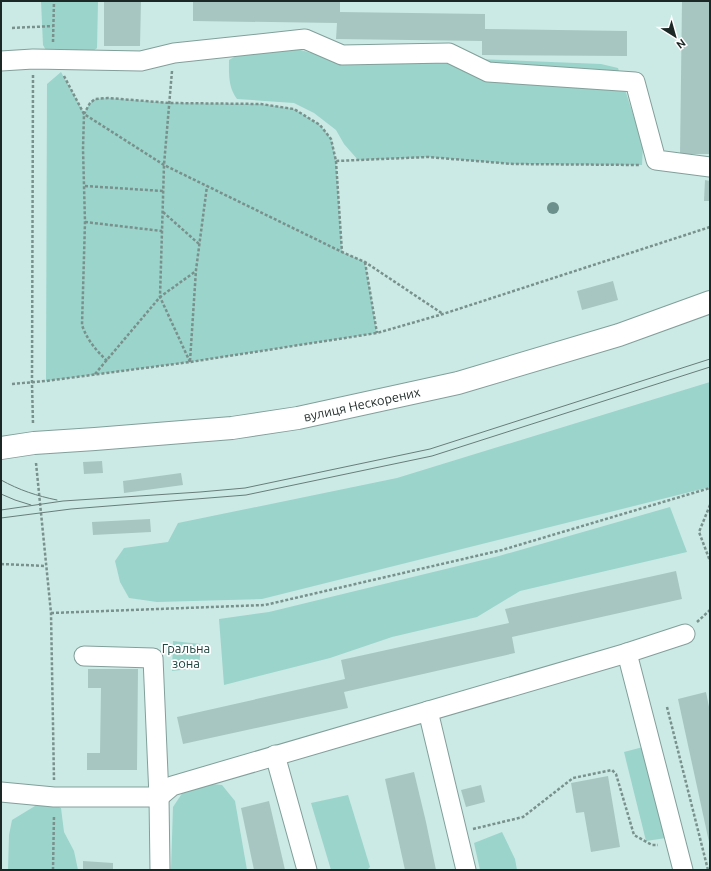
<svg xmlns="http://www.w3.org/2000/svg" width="711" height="871" font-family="Ubuntu,sans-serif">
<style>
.green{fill:#9bd4cb}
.building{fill:#a8c6c1}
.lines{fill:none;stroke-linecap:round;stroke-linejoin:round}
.minor-casing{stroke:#829f9a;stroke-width:21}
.major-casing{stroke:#829f9a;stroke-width:24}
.path{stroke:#79908c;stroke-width:2.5;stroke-dasharray:3 2;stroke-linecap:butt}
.minor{stroke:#fff;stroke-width:19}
.major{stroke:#fff;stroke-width:22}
.tram{stroke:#697d7a;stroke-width:1}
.tree{fill:#6c908b}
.labels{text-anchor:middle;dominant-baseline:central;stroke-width:3.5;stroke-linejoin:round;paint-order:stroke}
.street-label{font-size:13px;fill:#1c2826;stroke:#fff}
.park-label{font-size:13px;fill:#1e4641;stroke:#fff}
</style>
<rect width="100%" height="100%" fill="#cbeae5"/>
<g class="green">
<polygon points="41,1 98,1 97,48 89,54 48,54 43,45"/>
<path d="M297,49L333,59H478L601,64L618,68L643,145L642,165L513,164L428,157L358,160L344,144L336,130L314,113L294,103L237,99C228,87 229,74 229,60L243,52Z"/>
<polygon points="61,72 84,113 90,103 95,99 108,98 170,103 261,104 294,109 320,125 331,139 336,161 342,252 365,262 377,333 190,362 46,381 47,84"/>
<polygon points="710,382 710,487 262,599 157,602 129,598 120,582 115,561 124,548 168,542 178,523 397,478"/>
<polygon points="670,507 687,552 520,591 477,617 392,637 330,658 224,685 219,619 269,612 499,556"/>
<polygon points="173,641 201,644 199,668 172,671"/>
<polygon points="643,747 666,838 646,841 624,752"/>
<polygon points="211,784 222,785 235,801 247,870 171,870 173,807 183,792"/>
<polygon points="348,795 370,867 367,870 331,870 311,803"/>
<polygon points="49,801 61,808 64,832 74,851 78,870 8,870 9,835 12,820 35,806"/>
<polygon points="502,832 515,859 517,870 480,870 474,843"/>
</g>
<g class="building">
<polygon points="104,1 141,1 140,46 104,46"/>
<polygon points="193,1 340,1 340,12 485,14 485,29 627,31 627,56 482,55 482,41 336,39 337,23 193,21"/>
<polygon points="682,1 710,1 710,154 680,154"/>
<polygon points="705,180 710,181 710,201 704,201"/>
<polygon points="613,281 618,300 582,310 577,291"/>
<polygon points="102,461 103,473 84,474 83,462"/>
<polygon points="181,473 183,485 124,493 123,481"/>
<polygon points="150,519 151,532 93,535 92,522"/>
<polygon points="676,571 682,599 512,637 515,653 344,692 348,708 183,744 177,717 345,679 341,660 509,623 505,609"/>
<polygon points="88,669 138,669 137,770 87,770 87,753 100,753 101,688 88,688"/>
<polygon points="706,692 710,712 709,842 678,699"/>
<polygon points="414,772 426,822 436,870 405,870 385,779"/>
<polygon points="608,776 620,847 591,852 584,812 576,813 571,783"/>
<polygon points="481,785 485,802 466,807 461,790"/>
<polygon points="269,801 283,861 285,870 254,870 241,808"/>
<polygon points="83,861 113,863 113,870 83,870"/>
</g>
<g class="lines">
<defs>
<g id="minor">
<polyline points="1,61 33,59 141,61 174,53 305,39 342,55 449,53 488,72 635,82 656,160 710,167"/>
<polyline points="627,653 683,870"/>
<polyline points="84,656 153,658 159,797 160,870"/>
<polyline points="428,711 466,870"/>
<polyline points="275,755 307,870"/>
<polyline points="1,792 54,797 159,797 172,786 627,653 685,634"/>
</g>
<g id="major">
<path id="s1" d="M1,448L34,443L95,439L232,428L298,418L458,383L619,335L710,302"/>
</g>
</defs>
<use href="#minor" class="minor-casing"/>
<use href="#major" class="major-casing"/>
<g class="path">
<polyline points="12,28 53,26"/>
<polyline points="53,42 54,1"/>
<polyline points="172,71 164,165 160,297 190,362"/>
<polyline points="33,75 32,383 33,424"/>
<polyline points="64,76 84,114 164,165 342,252 365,262 443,314"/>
<polyline points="336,161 342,252"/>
<polyline points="85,186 163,191"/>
<polyline points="163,212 199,244"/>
<polyline points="85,222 162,231"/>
<polyline points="365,262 377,333"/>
<path d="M107,361C96,350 87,340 82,325L85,222L83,149L84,114L90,103L95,99L108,98L170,103L261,104L294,109L320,125L331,139L336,161L428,157L513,164L639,165"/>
<polyline points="190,361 196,270 207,186"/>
<polyline points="95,374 160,297 196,271"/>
<polyline points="12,384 46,381 190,362 377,333 443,314 710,227"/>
<polyline points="36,463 51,613 54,780"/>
<polyline points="710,505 699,532 710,561"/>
<polyline points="1,564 46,566"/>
<polyline points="51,613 265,605 502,550 710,488"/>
<polyline points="697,622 710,610"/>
<polyline points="667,707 708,870"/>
<polyline points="473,829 523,817 573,778 612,770 616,774 634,835 652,845 658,845"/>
<polyline points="53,870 54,815"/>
</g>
<use href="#minor" class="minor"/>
<use href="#major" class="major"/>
<g class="tram">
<path d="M1,480C19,490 37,496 57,500"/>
<polyline points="1,494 15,500 31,505"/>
<polyline points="1,510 63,501 200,492 245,488 430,449 710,359"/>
<polyline points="1,518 71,509 246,495 432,456 710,367"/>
</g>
</g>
<circle class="tree" cx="553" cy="208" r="6"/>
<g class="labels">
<g class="street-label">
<text stroke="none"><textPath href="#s1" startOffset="364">вулиця Нескорених</textPath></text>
</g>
<g class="park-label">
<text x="186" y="648">Гральна<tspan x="186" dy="15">зона</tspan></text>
</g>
</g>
<rect width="711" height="871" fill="none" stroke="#1c2826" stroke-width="4"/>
<g transform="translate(675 36) rotate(143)" stroke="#ffffff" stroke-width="3" paint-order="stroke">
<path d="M0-3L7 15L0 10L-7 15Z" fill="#1c2826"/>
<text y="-6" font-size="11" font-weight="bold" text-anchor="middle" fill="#1c2826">N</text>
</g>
</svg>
